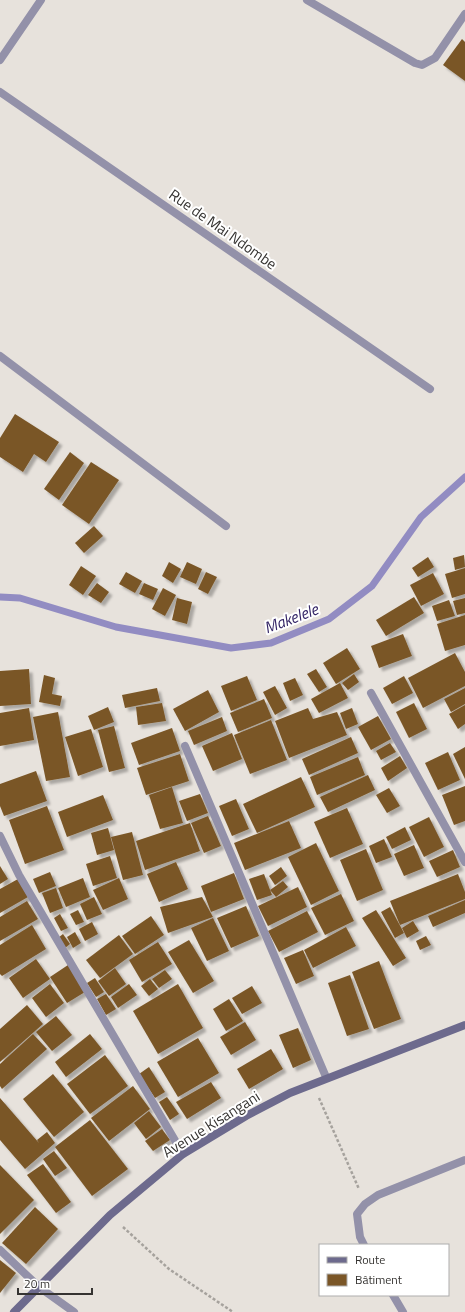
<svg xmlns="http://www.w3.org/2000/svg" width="465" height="1312" font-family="'Titillium Web',sans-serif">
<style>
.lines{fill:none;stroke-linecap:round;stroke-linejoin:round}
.stream{stroke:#928cc2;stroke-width:7}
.building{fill:#7a5627;filter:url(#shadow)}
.path{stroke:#a6a29d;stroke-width:2.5;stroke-dasharray:3 2;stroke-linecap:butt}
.street{stroke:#9391a9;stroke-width:8}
.secondary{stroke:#6d6a8d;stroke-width:8}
.labels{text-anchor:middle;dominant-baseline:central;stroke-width:4;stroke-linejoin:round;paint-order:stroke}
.street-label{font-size:15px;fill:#353331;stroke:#fff}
.water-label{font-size:16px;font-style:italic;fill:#342566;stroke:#fff}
</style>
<defs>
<filter id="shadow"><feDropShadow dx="3.5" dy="3.5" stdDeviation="1" flood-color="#0004"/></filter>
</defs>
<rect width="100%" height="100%" fill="#e7e2dc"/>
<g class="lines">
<polyline class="stream" points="0,597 20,598 116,627 231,648 271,643 329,619 372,586 421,517 465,477"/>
</g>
<g class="building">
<polygon points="462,39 465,42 465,81 443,65"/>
<polygon points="15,414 59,442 46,462 34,454 23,472 0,457 0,438"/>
<polygon points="70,452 84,463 59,500 44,489"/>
<polygon points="91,462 119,480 89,524 62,505"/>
<polygon points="94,526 103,536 84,553 75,543"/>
<polygon points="464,555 465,567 455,570 453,558"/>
<polygon points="428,557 434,567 418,577 412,568"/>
<polygon points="169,562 181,569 173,583 162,576"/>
<polygon points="187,562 202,569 196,584 180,577"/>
<polygon points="81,566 96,576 83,595 69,585"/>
<polygon points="465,568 465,594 452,598 445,574"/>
<polygon points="126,572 142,581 135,593 119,584"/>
<polygon points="206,572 217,577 208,594 198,589"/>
<polygon points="433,573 444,594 421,606 410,585"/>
<polygon points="97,583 109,592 101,603 88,595"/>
<polygon points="144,583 158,589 153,600 139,594"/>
<polygon points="163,588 176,595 165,616 152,609"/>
<polygon points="414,597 424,613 386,636 376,620"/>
<polygon points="177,598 192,602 187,624 172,620"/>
<polygon points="465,598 465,613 457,615 453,601"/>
<polygon points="449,600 455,616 437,621 432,606"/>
<polygon points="465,615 465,645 445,651 437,624"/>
<polygon points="403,634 412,656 379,668 371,646"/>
<polygon points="347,648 360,669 336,684 323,663"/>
<polygon points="455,653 465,672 465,686 423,708 408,678"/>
<polygon points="29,669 31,704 0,706 0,671"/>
<polygon points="316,669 327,687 319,692 307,674"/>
<polygon points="354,674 359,682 348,690 342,683"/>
<polygon points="44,675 55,678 52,694 62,696 60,706 39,702"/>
<polygon points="247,676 257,700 231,711 221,686"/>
<polygon points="404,676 413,693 392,704 383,688"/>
<polygon points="295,678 303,695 290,701 283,683"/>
<polygon points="340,683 348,698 319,713 311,699"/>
<polygon points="275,686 287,708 275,715 263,692"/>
<polygon points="157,688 160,701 125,708 122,695"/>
<polygon points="465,688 465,704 451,712 444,699"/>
<polygon points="208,690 219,712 185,731 173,709"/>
<polygon points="264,699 272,718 238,732 230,713"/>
<polygon points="162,703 166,721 138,725 136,707"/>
<polygon points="414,703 427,729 409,738 396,712"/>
<polygon points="465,705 465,724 458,729 449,714"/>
<polygon points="108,707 114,722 94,730 88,716"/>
<polygon points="29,708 34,740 0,746 0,713"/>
<polygon points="308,708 313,719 337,712 347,735 289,758 275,721"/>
<polygon points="352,708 358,724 346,729 340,713"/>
<polygon points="58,712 70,777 46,781 33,717"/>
<polygon points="378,716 391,739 371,750 358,727"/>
<polygon points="222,717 227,731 194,745 188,731"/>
<polygon points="271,720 287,760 250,774 234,735"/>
<polygon points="114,726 125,768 109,772 98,730"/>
<polygon points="172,728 180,751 139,765 131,743"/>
<polygon points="91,729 103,767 78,776 65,737"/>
<polygon points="232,733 242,759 213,771 202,746"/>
<polygon points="351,737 358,753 309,775 302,759"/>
<polygon points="390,743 396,752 381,760 376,751"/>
<polygon points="465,747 465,779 453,754"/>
<polygon points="448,752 460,780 438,790 425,763"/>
<polygon points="180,754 189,781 146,795 137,768"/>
<polygon points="400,756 407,768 388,781 381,768"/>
<polygon points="358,757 365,775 317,795 310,777"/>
<polygon points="36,771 47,801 4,816 0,806 0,784"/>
<polygon points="368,775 375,790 328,812 320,797"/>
<polygon points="301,777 315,807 257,833 243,804"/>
<polygon points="465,786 465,821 454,825 442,795"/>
<polygon points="172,787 183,823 160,829 149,795"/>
<polygon points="389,788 400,806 387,813 376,795"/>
<polygon points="200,794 208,813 187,821 179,801"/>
<polygon points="103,795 113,820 67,837 58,812"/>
<polygon points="236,799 249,829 232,836 219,806"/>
<polygon points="47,806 64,850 25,864 9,820"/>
<polygon points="347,808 363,844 330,858 314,822"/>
<polygon points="208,816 221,846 204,853 191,823"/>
<polygon points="429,817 444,847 424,857 409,827"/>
<polygon points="289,821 301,848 245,870 234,843"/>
<polygon points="190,823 200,851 145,870 136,841"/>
<polygon points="405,827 411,840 392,849 386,837"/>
<polygon points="108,828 114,850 97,855 91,833"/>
<polygon points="132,832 143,875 123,880 111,837"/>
<polygon points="384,839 392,857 376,863 369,846"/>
<polygon points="316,843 339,891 311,905 288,857"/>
<polygon points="414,845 424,868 404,876 394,854"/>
<polygon points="366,849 383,890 357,901 340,860"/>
<polygon points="453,850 460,867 437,877 429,861"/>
<polygon points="110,856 117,878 93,886 86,864"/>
<polygon points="176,862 188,889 159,902 147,874"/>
<polygon points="0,866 8,879 0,884"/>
<polygon points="281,867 287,876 275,885 269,876"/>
<polygon points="50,872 56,886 39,893 33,879"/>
<polygon points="234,873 244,899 211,912 201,886"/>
<polygon points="264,874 272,895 257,900 249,879"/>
<polygon points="458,874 465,892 465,899 400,925 390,901"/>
<polygon points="83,878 90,897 66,907 58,888"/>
<polygon points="119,878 128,899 103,910 93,890"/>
<polygon points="18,879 28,897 0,913 0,889"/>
<polygon points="283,881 288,887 276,897 270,890"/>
<polygon points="298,887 307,907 268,926 258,906"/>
<polygon points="56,888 63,908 50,913 42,893"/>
<polygon points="341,894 354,921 325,935 311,908"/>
<polygon points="94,897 102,914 87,920 80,904"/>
<polygon points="202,897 213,917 168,933 160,907"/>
<polygon points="465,900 465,913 433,927 428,916"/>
<polygon points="27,901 38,919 0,941 0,917"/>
<polygon points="246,906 259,936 231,948 217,918"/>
<polygon points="390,907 404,933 395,938 381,912"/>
<polygon points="78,910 84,922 76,925 70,914"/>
<polygon points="376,910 406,958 393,966 362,918"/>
<polygon points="307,911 318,932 279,952 268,931"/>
<polygon points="60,914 68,928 61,931 54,918"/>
<polygon points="151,916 164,935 135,954 122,936"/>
<polygon points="213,918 229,951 207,961 191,928"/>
<polygon points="413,921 419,931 407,938 402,928"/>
<polygon points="92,922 98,934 85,941 79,929"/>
<polygon points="32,925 46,949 2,976 0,974 0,945"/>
<polygon points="346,927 356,946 313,968 304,950"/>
<polygon points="75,932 81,943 73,948 67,937"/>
<polygon points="63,934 70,944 65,948 58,938"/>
<polygon points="119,935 133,954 100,978 86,960"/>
<polygon points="426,936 431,945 420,950 416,941"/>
<polygon points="189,940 214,981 193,993 168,952"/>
<polygon points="158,942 172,964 142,982 129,960"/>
<polygon points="303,950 314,976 296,984 284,958"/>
<polygon points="36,959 50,979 23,998 9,978"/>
<polygon points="379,961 401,1019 374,1029 352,972"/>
<polygon points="68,965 85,992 67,1003 50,977"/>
<polygon points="115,968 126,984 109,996 98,981"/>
<polygon points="165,970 172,979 159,988 152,979"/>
<polygon points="350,975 369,1029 347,1036 328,983"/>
<polygon points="95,978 104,992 96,997 87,983"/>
<polygon points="150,979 158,989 149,996 141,986"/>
<polygon points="50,984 64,1003 46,1017 32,998"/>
<polygon points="129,984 137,995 118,1008 111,997"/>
<polygon points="178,984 203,1028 158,1054 133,1011"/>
<polygon points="252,986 262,1003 242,1014 232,998"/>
<polygon points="106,994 116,1009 106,1015 97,999"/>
<polygon points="229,999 243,1021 226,1031 213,1009"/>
<polygon points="27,1005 43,1024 0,1062 0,1029"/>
<polygon points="56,1016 72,1035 52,1051 36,1032"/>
<polygon points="245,1022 256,1040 231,1055 220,1037"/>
<polygon points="298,1028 311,1060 293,1068 279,1035"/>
<polygon points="33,1034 47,1049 2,1089 0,1086 0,1064"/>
<polygon points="90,1034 102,1049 66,1077 55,1062"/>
<polygon points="198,1038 219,1073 178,1097 157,1062"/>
<polygon points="271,1049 283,1069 249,1089 237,1069"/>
<polygon points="105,1055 128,1086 90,1114 67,1084"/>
<polygon points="149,1067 165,1092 155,1098 139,1074"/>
<polygon points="53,1074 84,1112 54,1137 23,1099"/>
<polygon points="211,1082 221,1098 187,1119 176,1102"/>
<polygon points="133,1086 150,1109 109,1141 91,1118"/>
<polygon points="167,1097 179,1114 170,1120 159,1102"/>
<polygon points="0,1098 39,1143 37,1140 47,1132 55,1143 25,1169 0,1140"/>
<polygon points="149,1111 161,1127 146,1139 134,1123"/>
<polygon points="90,1120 128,1169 92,1196 55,1147"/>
<polygon points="162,1129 170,1140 153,1151 145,1141"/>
<polygon points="54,1151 67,1168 55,1176 43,1159"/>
<polygon points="43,1164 71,1202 56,1213 27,1175"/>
<polygon points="0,1165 34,1200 0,1234"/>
<polygon points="35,1207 58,1229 26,1264 2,1243"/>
<polygon points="0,1260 16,1273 0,1293"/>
</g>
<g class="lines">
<g class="path">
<polyline points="319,1098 359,1189"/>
<polyline points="123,1227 169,1269 233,1312"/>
</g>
<g class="street">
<polyline points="307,0 415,63 422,65 435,58 465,14"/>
<polyline points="0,60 41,0"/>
<polyline points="0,92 430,389"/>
<polyline points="0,356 226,526"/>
<polyline points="371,693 465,862"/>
<polyline points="185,746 326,1077"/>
<polyline points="0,836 19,875 183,1154"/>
<polyline points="364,1245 360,1237 357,1214 365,1204 378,1195 465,1160"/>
<polyline points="0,1250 39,1287 74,1312"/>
<polyline points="393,1295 403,1312"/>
</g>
<polyline class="secondary" points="14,1312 110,1215 183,1154 246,1116 290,1093 465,1025"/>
</g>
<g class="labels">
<g class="street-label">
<text transform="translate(223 229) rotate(35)">Rue de Mai Ndombe</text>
<text transform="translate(211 1124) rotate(-32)">Avenue Kisangani</text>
</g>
<g class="water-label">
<text transform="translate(291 618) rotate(-21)">Makelele</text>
</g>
</g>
<rect x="319" y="1244" width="130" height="52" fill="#ffffff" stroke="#aeadad"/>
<rect x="327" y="1257" width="20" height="6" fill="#6d6a8d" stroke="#aeadad"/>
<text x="355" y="1264" font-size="12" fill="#353331">Route</text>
<rect x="327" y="1274" width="20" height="12" fill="#7a5627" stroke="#aeadad"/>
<text x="355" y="1284" font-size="12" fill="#353331">Bâtiment</text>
<path d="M18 1288v6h74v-6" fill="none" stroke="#353331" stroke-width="2"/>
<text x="24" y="1288" font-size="12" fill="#353331" stroke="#ffffff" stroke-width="3" paint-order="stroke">20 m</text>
</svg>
